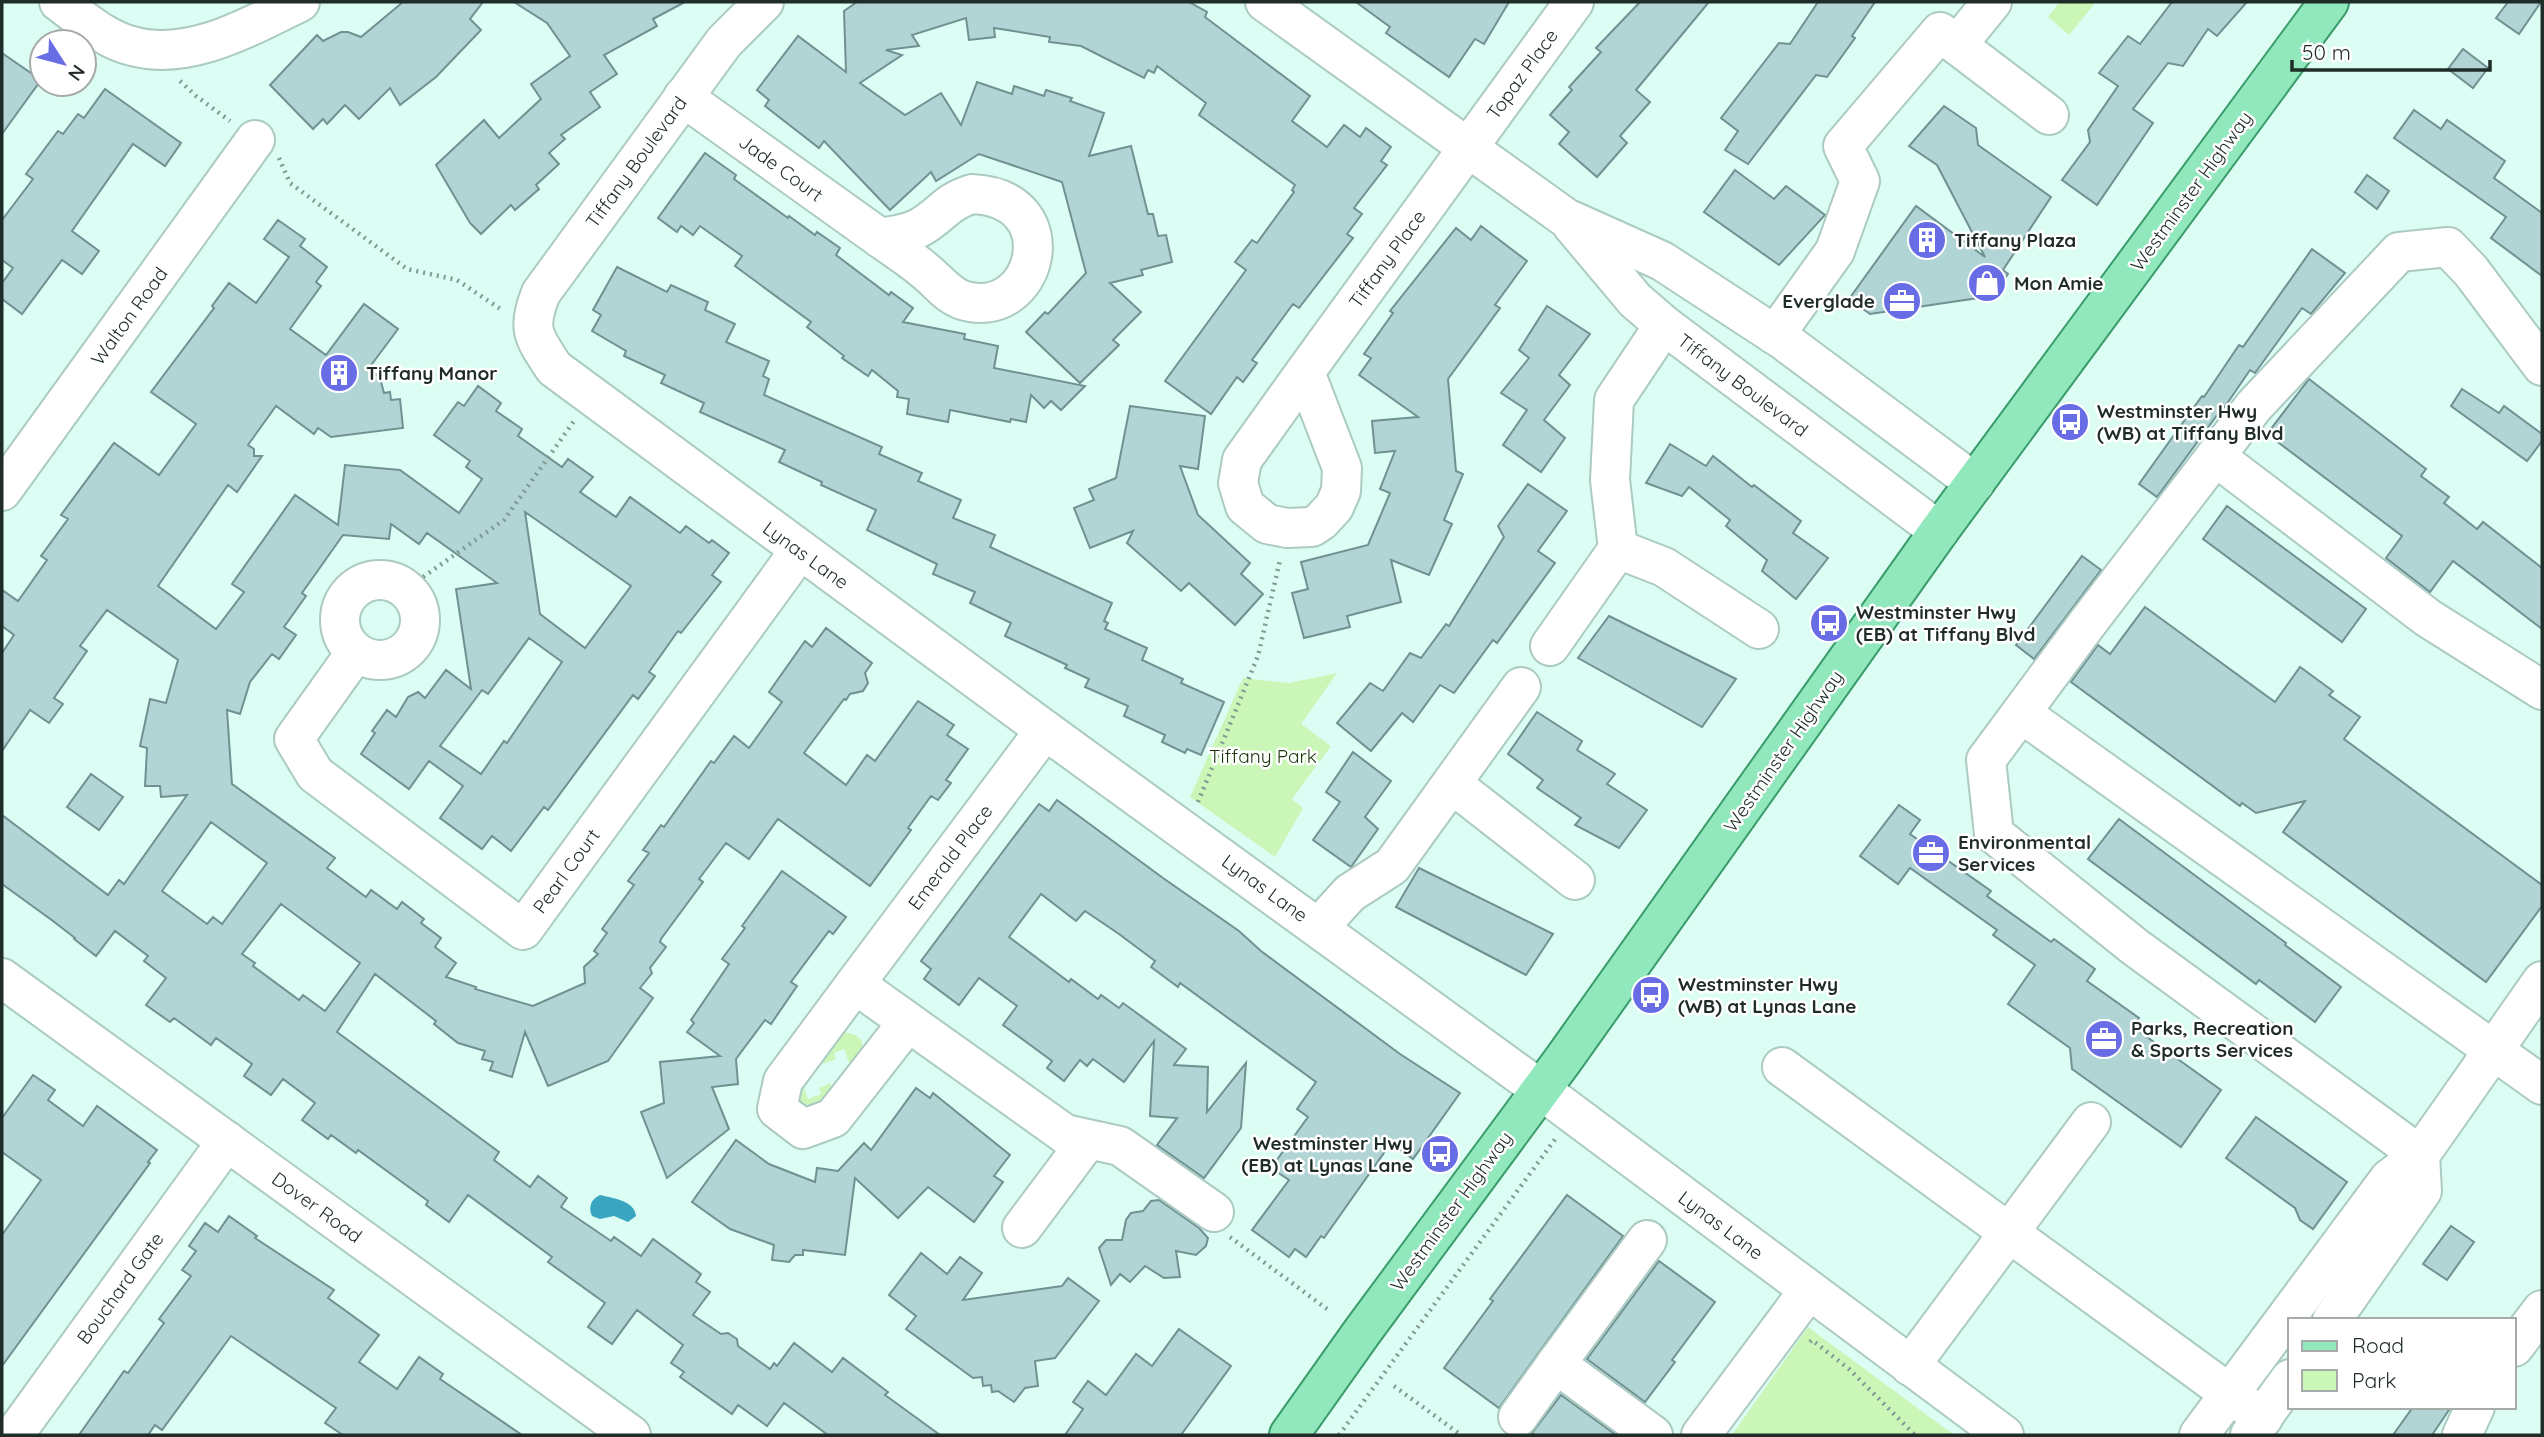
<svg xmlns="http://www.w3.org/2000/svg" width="2544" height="1437" font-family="Quicksand,sans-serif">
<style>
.green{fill:#caf6b8}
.water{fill:#39a5c0}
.building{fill:#b1d4d4;stroke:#709191;stroke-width:2;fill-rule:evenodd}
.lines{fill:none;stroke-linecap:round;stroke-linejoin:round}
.minor-casing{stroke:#abcbc2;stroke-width:42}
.major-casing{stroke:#3a9c6b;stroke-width:42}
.path{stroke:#829a93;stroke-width:4.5;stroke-dasharray:2 5;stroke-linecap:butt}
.minor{stroke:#fff;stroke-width:38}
.major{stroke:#91e8bc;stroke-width:38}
.labels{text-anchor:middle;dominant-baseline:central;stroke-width:5;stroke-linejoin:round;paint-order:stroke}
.street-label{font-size:19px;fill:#1f2c28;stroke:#fff}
.poi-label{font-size:19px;font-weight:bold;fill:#1f2c28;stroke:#fff;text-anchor:start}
.park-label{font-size:19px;fill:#173506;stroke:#fff}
</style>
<rect width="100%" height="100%" fill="#dcfdf4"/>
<g class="green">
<polygon points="2060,2 2096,2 2069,35 2048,17"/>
<polygon points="1337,673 1301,724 1331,746 1292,799 1303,808 1275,857 1190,797 1243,678 1289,683"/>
<path d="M839,1032C870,1033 866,1050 852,1070L844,1049L834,1053L836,1059L823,1064L819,1053Z"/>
<polygon points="800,1078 808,1099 821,1094 819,1088 830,1083 835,1095 823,1112 797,1112"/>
<polygon points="1808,1327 1954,1435 1732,1435"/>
</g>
<path class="water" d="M600,1195C613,1198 635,1201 636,1216L628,1222L614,1216L600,1219L592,1216C588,1207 591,1199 600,1195Z"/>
<g class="building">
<polygon points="403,2 483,2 470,19 481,30 436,77 400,105 390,88 359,119 345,105 327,124 323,119 313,129 270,85 317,35 323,41 341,32 348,32 361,37"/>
<polygon points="514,2 685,2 653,19 657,26 604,55 617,74 590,92 600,107 561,135 565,139 549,153 559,164 536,185 539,189 515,210 511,205 481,234 470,223 436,165 484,120 499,138 541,99 531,84 570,56 547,23"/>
<polygon points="857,2 1189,2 1207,12 1205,17 1310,96 1292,121 1327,147 1344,125 1360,137 1366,128 1391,147 1381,161 1387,165 1354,208 1362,214 1347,234 1353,238 1299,308 1293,304 1252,360 1257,363 1243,382 1237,377 1211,414 1165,381 1246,270 1235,262 1252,240 1257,243 1294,192 1292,190 1295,185 1199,115 1206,103 1157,66 1154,73 1148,70 1144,78 1081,46 1049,42 1050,37 994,28 995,37 969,40 966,18 912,35 919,46 886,50 902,55 860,83 905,115 941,93 961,125 977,82 1012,94 1014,86 1044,96 1046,90 1072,98 1070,101 1104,113 1089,156 1131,146 1148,214 1153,214 1158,236 1166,235 1172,262 1141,270 1143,275 1110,283 1141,312 1113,340 1119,345 1080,383 1026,332 1045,312 1048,314 1086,273 1062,182 979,154 936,181 931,172 890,210 824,141 819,148 765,106 769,100 757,90 798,36 846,72 844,11"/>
<polygon points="1356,2 1509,2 1484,44 1475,39 1449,77 1386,33 1390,27"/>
<polygon points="1640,2 1709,2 1636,90 1650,102 1620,136 1627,143 1597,177 1559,144 1569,132 1550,115 1572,90 1569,87 1601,52 1596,48"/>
<polygon points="1818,2 1875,2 1852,36 1855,38 1827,77 1816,75 1748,164 1725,150 1738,131 1721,118 1779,43 1790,44"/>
<polygon points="2172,2 2247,2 2217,36 2208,29 2183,66 2168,63 2133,109 2153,123 2097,205 2062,180 2090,142 2088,130 2118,86 2099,73 2128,36 2140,44"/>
<polygon points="2508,2 2541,2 2519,34 2496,18"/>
<polygon points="2463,49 2488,68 2473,88 2448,69"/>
<polygon points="2,53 41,80 2,134"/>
<polygon points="105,89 181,143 165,166 133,144 72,231 99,251 82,274 62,260 22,314 2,299 2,283 13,268 2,260 2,220 33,179 26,174 58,131 63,134 78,114 84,118"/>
<polygon points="1944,106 1976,128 1978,145 2051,197 2003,270 2008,274 1992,296 1870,314 1849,299 1916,206 1985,257 1937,165 1909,146"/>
<polygon points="2414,110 2441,129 2447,120 2505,161 2494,178 2542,213 2542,276 2491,238 2506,217 2394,138"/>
<polygon points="705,153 736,175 734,179 788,218 789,216 815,235 817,232 840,248 836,255 889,295 891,292 913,308 903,322 965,334 964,339 998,346 994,368 1085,386 1061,410 1051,401 1044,408 1031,395 1026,422 1011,419 1010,422 950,410 948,422 907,414 909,399 897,397 898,391 872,370 868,376 842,358 844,356 807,327 811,322 735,266 742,256 700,226 693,235 681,226 677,232 658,218"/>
<polygon points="1735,170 1774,199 1786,186 1825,215 1779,265 1704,212"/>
<polygon points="2367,175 2389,191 2377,209 2355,192"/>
<path d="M278,220L305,239L300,246L327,267L316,282L321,286L290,329L326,355L364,304L398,329L369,368L380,378L384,393L390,392L391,400L400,399L403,428L331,437L318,428L314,434L276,406L248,445L254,449V456H262L237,492L228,485L158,586L216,629L244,592L232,584L295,495L338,525L345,465L400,470L459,513L482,479L466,467L470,461L434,435L458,402L464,406L478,386L501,403L496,411L522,429L518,436L562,467L568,459L593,477L580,492L616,517L630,497L680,533L686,526L709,543L712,540L729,553L712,575L721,582L681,633L678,631L649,672L655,676L638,699L633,695L548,810L544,807L511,851L492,836L482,849L440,818L463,786L429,761L409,789L361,754L375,733L372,731L387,710L396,717L408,697L418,692L425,698L446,670L471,689L456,589L497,583L427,533L419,544L391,524L389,539L343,535L302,593L306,596L284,627L296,635L279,659L272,654L250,682L240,714L227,710L232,784L335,858L327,868L366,897L371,890L397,909L402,902L424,919L421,923L441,938L435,947L456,963L446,977L476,987L475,989L533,1006L585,983L584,967L598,954L594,951L607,933L602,929L634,885L628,881L649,853L643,850L661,825L664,827L711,761L714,763L734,736L749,748L782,702L769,692L805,641L812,647L826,628L872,663L865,673L868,683L863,691L850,694L846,700L844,699L804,753L846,785L867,755L875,761L918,701L954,725L947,735L968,749L946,780L951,783L938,800L931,796L908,828L911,830L870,886L778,819L749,859L726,843L699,879L703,882L661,939L660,942L666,947L650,968L652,973L640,988L653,998L608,1061L548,1086L525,1032L512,1077L490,1070L493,1062L482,1059L485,1051L458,1043L434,1024L436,1021L375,974L337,1032L499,1152L494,1160L530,1187L538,1176L567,1198L561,1207L611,1241L614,1237L641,1256L653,1239L701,1274L696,1282L710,1292L693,1315L721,1334L728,1333L737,1339L738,1346L770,1369L774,1363L777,1366L794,1343L832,1372L843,1358L888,1392L885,1395L940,1435H828L784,1403L767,1426L738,1405L732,1414L680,1377L684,1372L671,1363L683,1345L637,1310L612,1344L588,1327L605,1303L548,1262L552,1257L468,1195L449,1222L426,1205L428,1201L358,1150L356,1153L331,1135L328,1139L302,1120L315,1103L283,1079L271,1095L244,1076L252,1064L216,1038L211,1045L174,1018L170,1022L146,1005L166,978L144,961L148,956L115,931L96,956L74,939L75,938L53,921L2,884V815L108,895L119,880L124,884L187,795L161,797L160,786H145L147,748L140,746L150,699L166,703L178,660L107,610L80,646L87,651L54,698L63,704L49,723L30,710L2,751V653L14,635L2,626V590L18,601L47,560L41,556L68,519L61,515L114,443L159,475L196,424L151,392L214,308L212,306L229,283L256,303L289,257L264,239ZM525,512L631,586L585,648L540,614ZM529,638L562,662L507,743L504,741L481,774L440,746L482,690L488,694ZM211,822L267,863L222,924L213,917L207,924L162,891ZM281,904L360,963L325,1011L303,995L299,1000L253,966L255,963L242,954Z"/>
<polygon points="1481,226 1527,261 1495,305 1500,308 1448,379 1456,471 1463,474 1444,520 1452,524 1429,575 1391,560 1401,602 1347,616 1350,627 1304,638 1292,593 1308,589 1301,562 1368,545 1390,493 1380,489 1395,451 1375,453 1372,421 1418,417 1359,375 1371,358 1364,354 1393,313 1390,311 1456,228 1471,240"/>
<polygon points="2312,249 2345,273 2311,314 2302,308 2255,373 2250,370 2224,408 2223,407 2157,497 2139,484 2202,396 2204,397 2239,345 2243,347"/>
<polygon points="617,267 667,292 671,285 708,302 705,310 735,324 726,342 769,361 763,376 769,379 764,395 882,447 879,454 922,473 918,481 961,500 953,518 995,535 990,547 1112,603 1104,621 1108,623 1105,629 1147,648 1142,660 1183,679 1181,683 1224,702 1201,755 1187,749 1185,753 1162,742 1165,735 1124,716 1128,706 1085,687 1089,679 1065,668 1067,665 1005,636 1011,623 970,603 975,592 933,574 937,564 867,530 876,510 821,485 822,482 779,462 785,450 700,412 704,403 661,383 665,375 624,356 626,351 592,331 601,315 593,310"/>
<polygon points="1547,306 1590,334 1559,375 1570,385 1544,420 1565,438 1541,472 1503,445 1527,410 1501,393 1529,358 1519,350"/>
<polygon points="2309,379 2426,469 2421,476 2449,497 2444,503 2477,529 2483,522 2542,568 2542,629 2453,561 2430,592 2386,558 2402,536 2267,434"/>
<polygon points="2462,389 2499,413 2504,406 2542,434 2542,441 2527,461 2451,406"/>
<polygon points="1130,406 1205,416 1198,469 1180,466 1198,515 1250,563 1241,574 1263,594 1235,625 1189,583 1181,591 1127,543 1133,531 1090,548 1074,508 1094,500 1089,489 1116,478"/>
<polygon points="1670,444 1706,466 1713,456 1752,487 1754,485 1801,521 1793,533 1828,558 1796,599 1762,571 1767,560 1726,526 1730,520 1689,487 1682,496 1646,483"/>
<polygon points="1528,484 1567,511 1538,551 1555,563 1497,643 1493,640 1454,693 1440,685 1413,722 1402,713 1371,751 1337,723 1370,683 1383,691 1410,653 1421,658 1446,624 1449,626 1504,537 1498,526"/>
<polygon points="2227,506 2366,609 2342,642 2203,539"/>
<polygon points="2082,556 2101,570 2034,659 2016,645"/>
<polygon points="2145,607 2275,702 2300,667 2333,691 2329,695 2360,717 2344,739 2542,885 2542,906 2486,982 2283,832 2305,801 2256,813 2242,803 2240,806 2071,682 2098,645 2110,654"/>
<polygon points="1609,616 1736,679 1702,727 1578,658"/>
<polygon points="1537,712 1582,741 1577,750 1615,774 1607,784 1647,810 1619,848 1575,825 1581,818 1537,788 1543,780 1508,754"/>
<polygon points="1353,752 1391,781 1365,817 1378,829 1351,867 1313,840 1340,802 1326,792"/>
<polygon points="91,774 123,797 99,830 67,807"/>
<polygon points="1057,800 1163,878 1239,931 1261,951 1400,1054 1460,1093 1413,1159 1391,1143 1336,1221 1324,1238 1321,1236 1306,1257 1295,1249 1289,1257 1252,1230 1289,1180 1271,1168 1308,1117 1297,1109 1316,1082 1180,983 1178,987 1151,967 1155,961 1119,934 1085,911 1076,921 1041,894 1009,937 1069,982 1071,979 1098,999 1101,995 1119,1008 1123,1003 1186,1049 1174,1065 1208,1067 1207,1112 1246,1063 1241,1128 1204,1178 1157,1145 1177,1118 1150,1116 1154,1041 1124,1082 1093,1059 1087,1066 1080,1060 1064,1081 1047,1068 1052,1061 1003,1025 1017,1006 979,978 959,1005 924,979 931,969 921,961 1010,842 1039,804 1049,811"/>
<polygon points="1899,805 1920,820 1910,834 1991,891 1987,896 2051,942 2054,939 2095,969 2087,981 2139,1018 2133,1027 2221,1090 2181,1147 2072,1069 2070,1048 2008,1004 2035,965 1993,935 1997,930 1910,868 1898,884 1860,856"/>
<polygon points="2119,819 2286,943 2285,945 2341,987 2315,1022 2259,980 2256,984 2088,859"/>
<polygon points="1419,868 1553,934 1526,975 1396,907"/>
<polygon points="782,871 846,917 833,934 829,931 791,982 797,986 771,1024 765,1020 736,1059 738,1084 712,1087 729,1129 667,1178 641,1112 664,1103 660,1062 720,1056 687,1032 694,1023 691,1020 729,964 722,959 745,928 742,926"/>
<polygon points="33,1075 55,1090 48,1100 83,1126 97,1106 157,1150 148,1162 150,1163 2,1366 2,1235 41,1180 2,1152 2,1118"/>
<polygon points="916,1088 930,1098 933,1093 1010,1155 994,1176 1003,1182 974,1222 928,1187 898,1218 855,1178 845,1255 803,1250 803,1255 795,1255 789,1262 772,1260 774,1245 730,1229 692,1202 736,1140 769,1164 815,1182 817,1168 838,1171 864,1143 871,1150"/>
<polygon points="2256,1117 2347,1182 2313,1229 2300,1220 2295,1208 2226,1158"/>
<polygon points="1567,1195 1623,1236 1499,1408 1444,1368 1493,1301 1490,1299"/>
<polygon points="1159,1200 1199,1228 1208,1238 1206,1246 1196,1255 1176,1251 1180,1277 1164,1278 1145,1266 1130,1282 1120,1274 1111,1285 1099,1248 1106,1240 1122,1240 1126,1220 1131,1213 1143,1211 1151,1201"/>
<polygon points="229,1216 257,1236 255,1238 334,1290 328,1298 379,1335 359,1362 397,1389 419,1357 443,1374 440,1379 522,1435 343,1435 325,1423 336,1408 231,1336 162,1430 155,1425 148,1435 79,1435 124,1371 128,1373 164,1323 159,1319 191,1276 182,1270 196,1251 189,1246 205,1223 218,1232"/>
<polygon points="2451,1226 2474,1242 2447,1280 2423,1264"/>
<polygon points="921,1253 947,1274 960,1257 982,1273 963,1300 1062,1286 1068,1278 1099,1301 1055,1358 1035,1361 1038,1386 1025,1388 1014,1402 998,1391 992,1392 991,1385 983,1386 982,1377 973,1378 906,1329 916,1316 889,1295"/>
<polygon points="1659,1261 1715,1302 1672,1360 1675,1362 1645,1402 1587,1359"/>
<polygon points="1179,1329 1231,1366 1181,1435 1065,1435 1083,1409 1073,1402 1088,1381 1106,1395 1136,1354 1152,1366"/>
<polygon points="1561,1395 1616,1435 1535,1435 1532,1433"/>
<polygon points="2413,1407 2451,1407 2432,1435 2393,1435"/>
</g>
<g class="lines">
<defs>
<g id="minor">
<path d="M59,2C81,18 106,40 132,46C190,62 250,26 300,2"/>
<path d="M764,2L724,42L541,293C526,330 534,337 554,368L1045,730L1541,1090L2004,1435"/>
<polyline points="1265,2 1566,218 1662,261 1783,340 1975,483"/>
<polyline points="1957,45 2049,115"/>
<polyline points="683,97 880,238"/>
<path d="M972,194C1070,198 1037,324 962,300C949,295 942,286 932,277C916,262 898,251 880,238C895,235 911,234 924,225C944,212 947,202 972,194Z"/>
<polyline points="1572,225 1635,300 1664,325 1939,531"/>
<polyline points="1775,335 1835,251 1860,181 1843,146 1940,32 1957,45 1992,2"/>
<polyline points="1305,372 1342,468 1341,491 1334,507 1321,521 1312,527 1287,528 1267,524 1245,506 1238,483 1242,460 1305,372 1574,2"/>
<polyline points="2216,457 2428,618 2542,690"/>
<polyline points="2,491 255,140"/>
<polyline points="1618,549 1664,567 1759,629"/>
<circle cx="380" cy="620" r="40"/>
<polyline points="1550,646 1618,549 1610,480 1614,400 1664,325"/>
<polyline points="356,652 294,739 315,774 523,930 800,550"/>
<polyline points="2021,713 2542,1085"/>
<polyline points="1452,784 1575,880"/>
<polyline points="1319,927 1350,893 1392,866 1521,687"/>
<polyline points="2,978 631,1435"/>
<polyline points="855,984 783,1081 777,1109 803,1129 833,1118 908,1022"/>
<polyline points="1782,1067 2263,1418"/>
<polyline points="1065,1134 1120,1146 1214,1212"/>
<polyline points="1022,1228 1081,1149 1065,1134 855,984 1045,730"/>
<polyline points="1647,1240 1556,1364 1653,1435"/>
<polyline points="2332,1320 2422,1191 2420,1155 2135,947 1994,834 1986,760 2089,621 2254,406 2399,252 2448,247 2471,271 2542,366"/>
<polyline points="2514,1347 2542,1310"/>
<polyline points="1910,1366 2091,1122"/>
<polyline points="1518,1417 1556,1364"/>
<polyline points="14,1435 227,1141"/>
<polyline points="1701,1435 1809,1290"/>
<polyline points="2199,1435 2389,1179 2420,1155 2542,981"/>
<polyline points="2250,1435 2290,1379"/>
<polyline points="2462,1435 2475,1407"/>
</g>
<polyline id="major" points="1289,1435 1362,1332 1563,1060 1939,531 2329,2"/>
</defs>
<use href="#minor" class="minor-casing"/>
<use href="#major" class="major-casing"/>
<g class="path">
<polyline points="180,81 196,96 230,121"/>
<polyline points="279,158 290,183 407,269 457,280 502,310"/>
<polyline points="406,589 504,520 574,421"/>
<polyline points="1198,802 1258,656 1280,560"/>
<polyline points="1230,1237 1327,1309"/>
<polyline points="1810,1342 1812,1340 1849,1369 1915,1435"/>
<polyline points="1394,1386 1461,1435"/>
<polyline points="1339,1435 1556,1138"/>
</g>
<use href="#minor" class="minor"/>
<use href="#major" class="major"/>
</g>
<defs>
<symbol id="building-disc" viewBox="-11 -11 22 22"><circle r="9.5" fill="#686ce5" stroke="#fff"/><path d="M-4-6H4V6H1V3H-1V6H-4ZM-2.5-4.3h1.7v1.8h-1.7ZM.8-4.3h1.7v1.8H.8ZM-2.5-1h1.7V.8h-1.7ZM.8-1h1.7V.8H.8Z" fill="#fff"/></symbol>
<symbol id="shop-disc" viewBox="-11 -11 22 22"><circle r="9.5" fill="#686ce5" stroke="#fff"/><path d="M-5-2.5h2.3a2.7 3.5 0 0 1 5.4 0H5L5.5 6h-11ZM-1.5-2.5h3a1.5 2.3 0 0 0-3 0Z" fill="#fff"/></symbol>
<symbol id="office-disc" viewBox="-11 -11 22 22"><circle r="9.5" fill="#686ce5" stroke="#fff"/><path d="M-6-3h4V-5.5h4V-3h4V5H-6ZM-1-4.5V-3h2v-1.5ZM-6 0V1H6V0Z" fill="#fff"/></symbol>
<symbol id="bus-disc" viewBox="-11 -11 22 22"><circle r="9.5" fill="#686ce5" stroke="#fff"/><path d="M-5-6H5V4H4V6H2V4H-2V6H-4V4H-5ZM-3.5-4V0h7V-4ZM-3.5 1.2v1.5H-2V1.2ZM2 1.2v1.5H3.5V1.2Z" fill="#fff"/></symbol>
</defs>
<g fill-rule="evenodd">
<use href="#building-disc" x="1905" y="218" width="44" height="44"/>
<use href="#shop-disc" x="1965" y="261" width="44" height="44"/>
<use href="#office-disc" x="1880" y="279" width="44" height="44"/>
<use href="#building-disc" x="317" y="351" width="44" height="44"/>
<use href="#bus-disc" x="2048" y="400" width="44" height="44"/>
<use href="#bus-disc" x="1807" y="601" width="44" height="44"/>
<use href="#office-disc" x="1909" y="831" width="44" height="44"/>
<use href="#bus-disc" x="1629" y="973" width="44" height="44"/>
<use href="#office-disc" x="2082" y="1017" width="44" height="44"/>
<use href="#bus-disc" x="1418" y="1132" width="44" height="44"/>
</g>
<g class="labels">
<g class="street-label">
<text transform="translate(1522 74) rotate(-54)">Topaz Place</text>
<text transform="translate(636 162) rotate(-54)">Tiffany Boulevard</text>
<text transform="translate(781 168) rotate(36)">Jade Court</text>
<text transform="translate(2191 191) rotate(-54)">Westminster Highway</text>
<text transform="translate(1387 259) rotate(-54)">Tiffany Place</text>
<text transform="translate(129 316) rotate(-54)">Walton Road</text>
<text transform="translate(1743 385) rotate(37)">Tiffany Boulevard</text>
<text transform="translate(806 555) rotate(36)">Lynas Lane</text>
<text transform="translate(1783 751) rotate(-55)">Westminster Highway</text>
<text transform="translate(950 857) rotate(-53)">Emerald Place</text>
<text transform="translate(566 871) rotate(-54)">Pearl Court</text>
<text transform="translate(1265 888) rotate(36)">Lynas Lane</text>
<text transform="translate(317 1207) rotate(36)">Dover Road</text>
<text transform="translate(1451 1211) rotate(-54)">Westminster Highway</text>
<text transform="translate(1721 1225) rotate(37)">Lynas Lane</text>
<text transform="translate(120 1288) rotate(-54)">Bouchard Gate</text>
</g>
<g class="poi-label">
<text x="1954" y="240">Tiffany Plaza</text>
<text x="2014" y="283">Mon Amie</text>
<text x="1875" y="301" text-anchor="end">Everglade</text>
<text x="366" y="373">Tiffany Manor</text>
<text x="2097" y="411">Westminster Hwy<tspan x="2097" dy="22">(WB) at Tiffany Blvd</tspan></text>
<text x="1856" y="612">Westminster Hwy<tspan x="1856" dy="22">(EB) at Tiffany Blvd</tspan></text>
<text x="1958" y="842">Environmental<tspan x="1958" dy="22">Services</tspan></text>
<text x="1678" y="984">Westminster Hwy<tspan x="1678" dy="22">(WB) at Lynas Lane</tspan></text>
<text x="2131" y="1028">Parks, Recreation<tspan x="2131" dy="22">&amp; Sports Services</tspan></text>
<text x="1413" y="1143" text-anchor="end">Westminster Hwy<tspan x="1413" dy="22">(EB) at Lynas Lane</tspan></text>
</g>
<g class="park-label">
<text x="1263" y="756">Tiffany Park</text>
</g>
</g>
<rect width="2544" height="1437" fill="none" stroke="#1f2c28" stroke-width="7"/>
<rect x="2288" y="1318" width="228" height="91" fill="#ffffff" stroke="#a5aba9" stroke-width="2"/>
<rect x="2302" y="1341" width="35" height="10" fill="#91e8bc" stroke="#a5aba9" stroke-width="2"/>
<text x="2352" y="1353" font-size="21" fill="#1f2c28">Road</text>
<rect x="2302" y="1370" width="35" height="21" fill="#caf6b8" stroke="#a5aba9" stroke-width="2"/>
<text x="2352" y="1388" font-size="21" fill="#1f2c28">Park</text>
<g transform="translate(63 63) rotate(126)"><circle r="33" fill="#ffffff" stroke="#a5aba9" stroke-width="2"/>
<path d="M0-5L12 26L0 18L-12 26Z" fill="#686ce5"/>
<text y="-10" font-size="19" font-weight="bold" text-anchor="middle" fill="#1f2c28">N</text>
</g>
<path d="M2292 60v10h198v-10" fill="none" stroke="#1f2c28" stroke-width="3.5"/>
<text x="2302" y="60" font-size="21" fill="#1f2c28" stroke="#ffffff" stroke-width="5" paint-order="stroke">50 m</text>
</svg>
